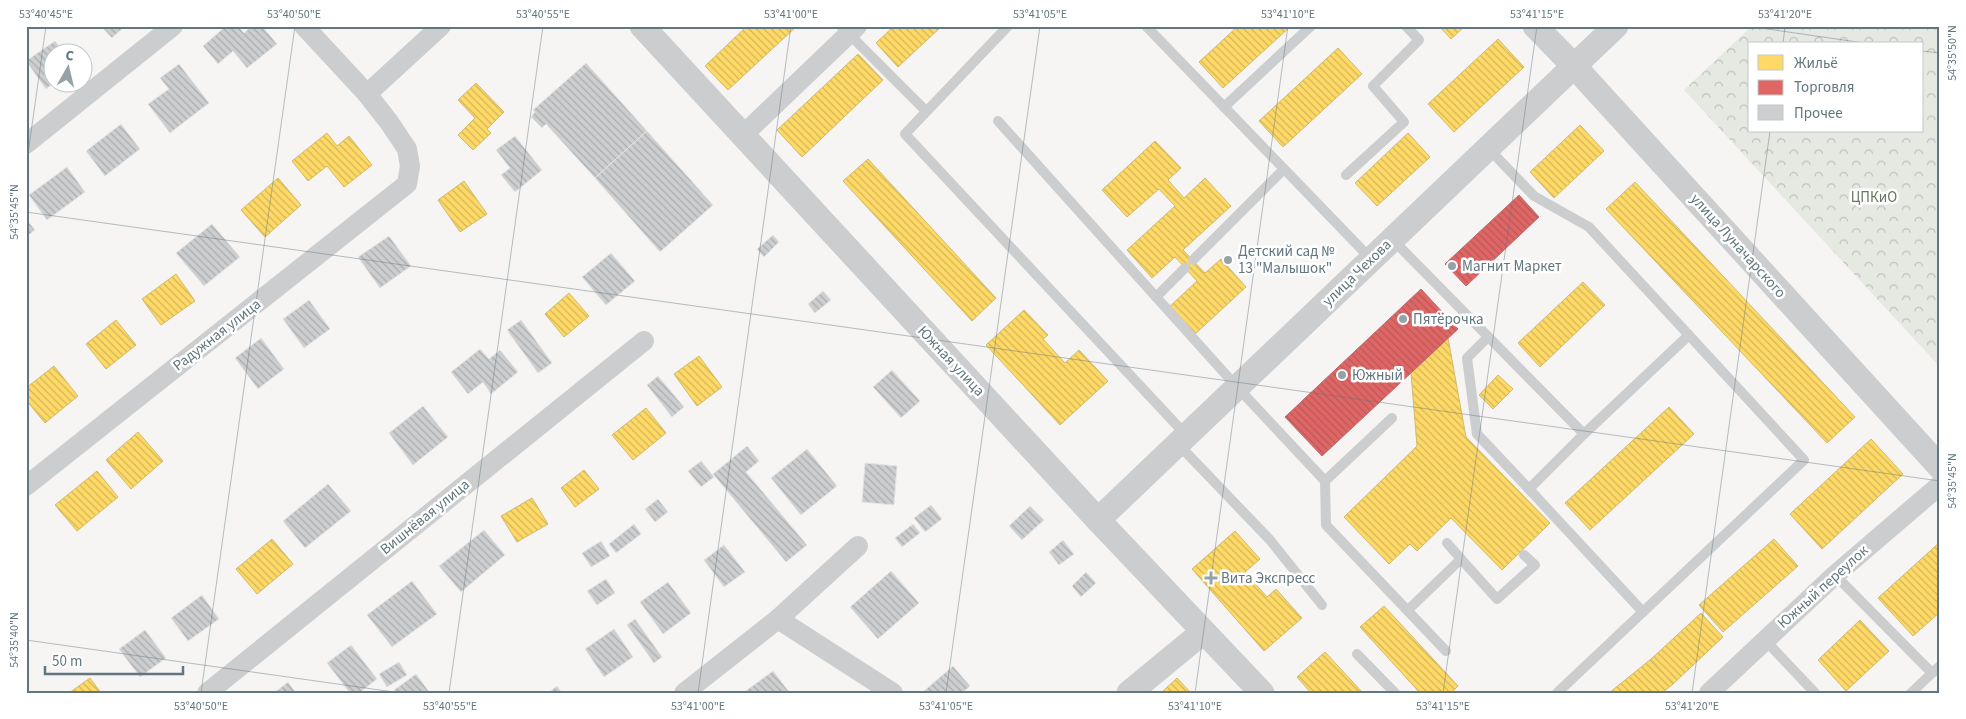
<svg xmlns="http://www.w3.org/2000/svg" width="1966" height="719" font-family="'Source Sans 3',sans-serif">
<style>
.park{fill:url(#park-crowns);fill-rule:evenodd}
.homes{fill:url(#homes-back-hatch);stroke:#d0bb6e}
.shops{fill:url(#shops-back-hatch);stroke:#ba6b6e}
.building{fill:url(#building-back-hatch);stroke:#e5e4e4}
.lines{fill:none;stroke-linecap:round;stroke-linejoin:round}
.service{stroke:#cccdce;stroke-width:10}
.minor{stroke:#cccdce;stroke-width:20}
.tertiary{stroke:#cccdce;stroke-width:25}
.ticks{fill:none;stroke:#61767f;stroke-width:1;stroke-opacity:0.45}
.poi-dot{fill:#95a2a8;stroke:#fff;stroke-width:2}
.labels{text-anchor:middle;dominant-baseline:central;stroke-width:5;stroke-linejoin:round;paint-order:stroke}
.park-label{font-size:15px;fill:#677760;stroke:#fff}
.street-label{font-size:15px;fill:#61767f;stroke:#fff}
.poi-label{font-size:15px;fill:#61767f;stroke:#fff;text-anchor:start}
.neatline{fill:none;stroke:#61767f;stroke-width:2}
.ticks-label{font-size:12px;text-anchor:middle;fill:#61767f}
</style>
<defs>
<pattern id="park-crowns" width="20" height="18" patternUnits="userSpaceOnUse" patternTransform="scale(1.25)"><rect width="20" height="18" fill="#e6e8e2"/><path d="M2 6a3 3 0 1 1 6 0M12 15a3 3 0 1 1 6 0" fill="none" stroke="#bec1bc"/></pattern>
<pattern id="homes-back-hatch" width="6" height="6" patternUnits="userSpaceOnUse" patternTransform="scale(1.25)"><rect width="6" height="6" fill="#ffd966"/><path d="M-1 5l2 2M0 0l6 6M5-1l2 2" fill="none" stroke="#d2b559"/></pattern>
<pattern id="shops-back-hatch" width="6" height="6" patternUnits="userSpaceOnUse" patternTransform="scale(1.25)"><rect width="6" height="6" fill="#e06666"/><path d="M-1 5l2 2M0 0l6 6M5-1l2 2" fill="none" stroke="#b95959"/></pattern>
<pattern id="building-back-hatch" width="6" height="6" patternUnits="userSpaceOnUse" patternTransform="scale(1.25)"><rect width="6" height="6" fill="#cdcecf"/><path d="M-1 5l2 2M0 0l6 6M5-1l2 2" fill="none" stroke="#aaacad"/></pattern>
</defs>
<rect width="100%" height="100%" fill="#f6f5f4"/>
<path class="park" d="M1752,26H1940V367L1684,90ZM1750,44H1922V131H1750Z"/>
<g class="homes">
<polygon points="747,26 797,26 728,90 705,66"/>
<polygon points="894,26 942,26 898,67 876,43"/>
<polygon points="1238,26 1291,26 1223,88 1199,62"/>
<polygon points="1439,26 1465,26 1451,39"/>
<polygon points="1498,39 1524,67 1454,132 1428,104"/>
<polygon points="1338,48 1362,74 1283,147 1259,121"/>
<polygon points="858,54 883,80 802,157 777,130"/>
<polygon points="476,83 504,112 487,129 491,133 473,150 458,135 475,118 458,100"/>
<polygon points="1580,125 1604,151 1554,198 1530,172"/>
<polygon points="327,133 337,146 349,136 372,165 344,187 327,166 308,181 292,161"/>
<polygon points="1408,133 1430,157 1377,206 1355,183"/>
<polygon points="1155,141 1181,168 1168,180 1184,198 1205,178 1231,206 1183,250 1205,273 1221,259 1246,287 1193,336 1168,308 1197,281 1175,257 1152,278 1127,250 1175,206 1159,189 1127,217 1102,190"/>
<polygon points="868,159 996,298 972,321 843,181"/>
<polygon points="278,178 301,205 265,237 241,210"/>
<polygon points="464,181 487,214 460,232 438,200"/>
<polygon points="1635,182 1855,417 1827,443 1606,209"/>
<polygon points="176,274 195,301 161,325 142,299"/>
<polygon points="1583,282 1605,305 1540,367 1518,343"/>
<polygon points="569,293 589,316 564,337 545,314"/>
<polygon points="1024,310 1048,335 1043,339 1065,363 1079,350 1108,381 1060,425 986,345"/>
<polygon points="116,320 136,345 106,369 86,344"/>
<polygon points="1448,338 1466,437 1550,523 1502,570 1451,518 1417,551 1410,544 1389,564 1344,517 1417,446 1411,373"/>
<polygon points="699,356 722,387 697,406 674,374"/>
<polygon points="54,366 78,396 45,423 26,400 26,388"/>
<polygon points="1498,375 1513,389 1493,409 1479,395"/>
<polygon points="1669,407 1694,434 1590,530 1565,503"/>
<polygon points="646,408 666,433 633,460 612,435"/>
<polygon points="138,432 163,461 131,489 106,460"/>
<polygon points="1871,439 1903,474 1822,549 1790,514"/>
<polygon points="584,470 599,489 575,507 561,488"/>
<polygon points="97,471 118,497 77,531 55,505"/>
<polygon points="532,498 548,524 517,542 501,516"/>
<polygon points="1235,531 1260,559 1245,572 1267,597 1276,589 1302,618 1264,651 1192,569"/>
<polygon points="272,539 293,564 257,594 236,569"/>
<polygon points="1774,539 1798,566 1723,632 1699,605"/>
<polygon points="1940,542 1940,612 1913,636 1878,598"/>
<polygon points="1384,606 1458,686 1451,693 1420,693 1360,627"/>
<polygon points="1701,613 1723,637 1673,684 1650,660"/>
<polygon points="1860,620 1889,651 1846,691 1818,660"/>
<polygon points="1325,652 1363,693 1311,693 1297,677"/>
<polygon points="1651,659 1673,684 1662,693 1609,693"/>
<polygon points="90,678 101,693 69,693"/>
<polygon points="1177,678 1191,693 1161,693"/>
</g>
<g class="shops">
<polygon points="1519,195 1539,217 1466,286 1445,264"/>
<polygon points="1421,289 1458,329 1322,456 1285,417"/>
</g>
<g class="building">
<polygon points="101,26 125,26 112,38"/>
<polygon points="226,26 238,26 244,33 252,26 262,26 277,44 247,68 233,51 218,64 203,46"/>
<polygon points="55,41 63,52 52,52 52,82 55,82 46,89 26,61"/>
<polygon points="586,63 647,131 595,178 546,124 542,128 531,117 535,112 533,110"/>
<polygon points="179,64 209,103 170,133 148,104 169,89 160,78"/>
<polygon points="121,124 140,149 105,176 86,151"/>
<polygon points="647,131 713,205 660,252 595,178"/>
<polygon points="515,136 542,170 515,192 501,175 510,168 496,150"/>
<polygon points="67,167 85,192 47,220 29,195"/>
<polygon points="26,219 35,230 26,237"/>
<polygon points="212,224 240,257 204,286 176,253"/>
<polygon points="773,235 779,242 764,257 757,249"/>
<polygon points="389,236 411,266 380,288 358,257"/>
<polygon points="611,253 635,281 606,305 582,277"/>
<polygon points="823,291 831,300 815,313 808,304"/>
<polygon points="309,300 330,329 304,348 283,319"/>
<polygon points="521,320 552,363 538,373 507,330"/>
<polygon points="261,338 284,369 258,389 235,358"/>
<polygon points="480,349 489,359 500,350 518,372 491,394 483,382 468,394 451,372"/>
<polygon points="892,370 920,401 901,418 873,387"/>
<polygon points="658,376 684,407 672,417 647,385"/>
<polygon points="423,406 448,437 413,465 389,433"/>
<polygon points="747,446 759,461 746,472 807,545 786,562 713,474"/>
<polygon points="807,449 837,486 801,515 771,478"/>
<polygon points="701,461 714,477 701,487 688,471"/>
<polygon points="865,463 897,466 894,505 862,502"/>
<polygon points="328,484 351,511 305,548 283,521"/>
<polygon points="658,499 668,512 655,522 645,509"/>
<polygon points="931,505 942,519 925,532 914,518"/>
<polygon points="1030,506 1044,520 1022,540 1009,526"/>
<polygon points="634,524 641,534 616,553 609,544"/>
<polygon points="913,524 920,533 902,547 895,538"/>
<polygon points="484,530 505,555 461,592 439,566"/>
<polygon points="1063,540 1074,554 1059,565 1049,552"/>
<polygon points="601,541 610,556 591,567 582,553"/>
<polygon points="724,545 745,572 724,587 704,560"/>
<polygon points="891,571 919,603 878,639 850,607"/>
<polygon points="1086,572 1096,583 1081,597 1072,586"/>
<polygon points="606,579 615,593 597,605 587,591"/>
<polygon points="412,581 437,614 392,647 367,615"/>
<polygon points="668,582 691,613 663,634 640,602"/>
<polygon points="202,595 219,619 188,641 171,618"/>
<polygon points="635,619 662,657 654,663 627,625"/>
<polygon points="614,629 633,657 604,677 585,649"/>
<polygon points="145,630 166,658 140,677 119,649"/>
<polygon points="351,645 377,679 359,693 350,693 327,663"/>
<polygon points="399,662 407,675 387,687 379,674"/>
<polygon points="953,666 970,686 962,693 926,693 924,691"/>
<polygon points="773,671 790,693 743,693"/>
<polygon points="416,674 430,693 396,693 394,690"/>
<polygon points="288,682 296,693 274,693"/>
<polygon points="557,686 562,693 548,693"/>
</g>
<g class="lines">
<g class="service">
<polyline points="841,26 926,111"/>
<polyline points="1008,26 905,134 1186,435"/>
<polyline points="1146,26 1371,259"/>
<polyline points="1224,107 1311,26"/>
<polyline points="998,121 1237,387 1325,481 1392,418"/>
<polyline points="1488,148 1534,196 1589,227 1804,460 1557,693"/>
<polyline points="1346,175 1404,122 1373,86 1419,40 1406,26"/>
<polyline points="1393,240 1584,434 1689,335"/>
<polyline points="1193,260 1284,169"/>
<polyline points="1156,297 1185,268"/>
<polyline points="1488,337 1467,358 1477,434 1529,489"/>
<polyline points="1584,434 1529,489 1643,612"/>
<polyline points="1178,444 1270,540 1322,605"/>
<polyline points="1325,481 1326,525 1446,651"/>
<polyline points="1447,543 1461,559"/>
<polyline points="1835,575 1932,673 1911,693"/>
<polyline points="1408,610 1461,559 1497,599 1535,565 1524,555"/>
<polyline points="1765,640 1815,693"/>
<polyline points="1357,654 1395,693"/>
<polyline points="1932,673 1940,666"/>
</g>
<g class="minor">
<polyline points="367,94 441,26"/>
<polyline points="743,135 857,26"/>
<polyline points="26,144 173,26"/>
<polyline points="26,486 407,184 410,166 407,149 389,122 367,94 304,26"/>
<polyline points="778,619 858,546"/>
<polyline points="207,693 644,341"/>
<polyline points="684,693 778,619 893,693"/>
<polyline points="1709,693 1835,575 1940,485"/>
</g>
<g class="tertiary">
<polyline points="642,26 1098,520 1262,693"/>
<polyline points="1535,26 1574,66 1940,467"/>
<polyline points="1098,520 1616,26"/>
<polyline points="1129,693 1203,632"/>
</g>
</g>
<path class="ticks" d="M1747,26L1871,44M1783,44L1785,26M1922,51L1940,53M26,168L46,26M26,212L1940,481M26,640L401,693M201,693L295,26M449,693L543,26M698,693L791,26M946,693L1040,26M1195,693L1288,26M1443,693L1537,26M1692,693L1770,131"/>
<g class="poi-dot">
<circle cx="1228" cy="260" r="5"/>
<circle cx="1452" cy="266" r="5"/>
<circle cx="1403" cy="319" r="5"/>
<circle cx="1342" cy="375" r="5"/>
<path d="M1208.5 570.5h5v5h5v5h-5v5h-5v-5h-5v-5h5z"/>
</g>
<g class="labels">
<g class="park-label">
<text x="1874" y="197">ЦПКиО</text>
</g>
<g class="street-label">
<text transform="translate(1738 246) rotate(48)">улица Луначарского</text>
<text transform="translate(1357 273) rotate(-44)">улица Чехова</text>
<text transform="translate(217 335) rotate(-38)">Радужная улица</text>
<text transform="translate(951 361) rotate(47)">Южная улица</text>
<text transform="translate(425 517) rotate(-39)">Вишнёвая улица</text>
<text transform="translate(1823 587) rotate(-42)">Южный переулок</text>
</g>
<g class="poi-label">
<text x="1238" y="251">Детский сад №<tspan x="1238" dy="17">13 "Малышок"</tspan></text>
<text x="1462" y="266">Магнит Маркет</text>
<text x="1413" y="319">Пятёрочка</text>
<text x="1352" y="375">Южный</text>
<text x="1221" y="578">Вита Экспресс</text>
</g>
</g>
<rect width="1966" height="719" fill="none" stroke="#ffffff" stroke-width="55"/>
<rect x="1748" y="42" width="175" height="90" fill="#ffffff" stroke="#c0c8cc"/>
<rect x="1758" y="55" width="25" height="15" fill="#ffd966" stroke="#c0c8cc"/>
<text x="1794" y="68" font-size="15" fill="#61767f">Жильё</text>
<rect x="1758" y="80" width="25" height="15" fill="#e06666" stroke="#c0c8cc"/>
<text x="1794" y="92" font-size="15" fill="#61767f">Торговля</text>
<rect x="1758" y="105" width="25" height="15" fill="#cdcecf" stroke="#c0c8cc"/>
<text x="1794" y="118" font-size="15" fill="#61767f">Прочее</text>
<g transform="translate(68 68) rotate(8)"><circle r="24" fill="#ffffff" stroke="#c0c8cc"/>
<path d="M0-4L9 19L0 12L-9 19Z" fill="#95a2a8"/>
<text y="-8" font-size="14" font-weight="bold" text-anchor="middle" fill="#61767f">С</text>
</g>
<path d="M45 666v8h138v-8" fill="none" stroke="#61767f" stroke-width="2.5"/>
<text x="52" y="666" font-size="15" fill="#61767f" stroke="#ffffff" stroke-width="4" paint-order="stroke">50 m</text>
<rect x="28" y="28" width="1910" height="664" class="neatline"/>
<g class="ticks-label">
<text x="46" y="18">53°40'45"E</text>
<text x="294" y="18">53°40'50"E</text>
<text x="543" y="18">53°40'55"E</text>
<text x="791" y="18">53°41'00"E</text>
<text x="1040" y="18">53°41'05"E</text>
<text x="1288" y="18">53°41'10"E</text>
<text x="1537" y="18">53°41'15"E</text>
<text x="1785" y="18">53°41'20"E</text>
<text transform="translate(1952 53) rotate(-90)" y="4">54°35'50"N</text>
<text transform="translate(14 212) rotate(-90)" y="4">54°35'45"N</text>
<text transform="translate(1952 481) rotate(-90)" y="4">54°35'45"N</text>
<text transform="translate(14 640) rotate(-90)" y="4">54°35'40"N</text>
<text x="201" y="710">53°40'50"E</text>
<text x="450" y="710">53°40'55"E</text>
<text x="698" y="710">53°41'00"E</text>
<text x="946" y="710">53°41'05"E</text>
<text x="1195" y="710">53°41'10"E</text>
<text x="1443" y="710">53°41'15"E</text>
<text x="1692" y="710">53°41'20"E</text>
</g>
</svg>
